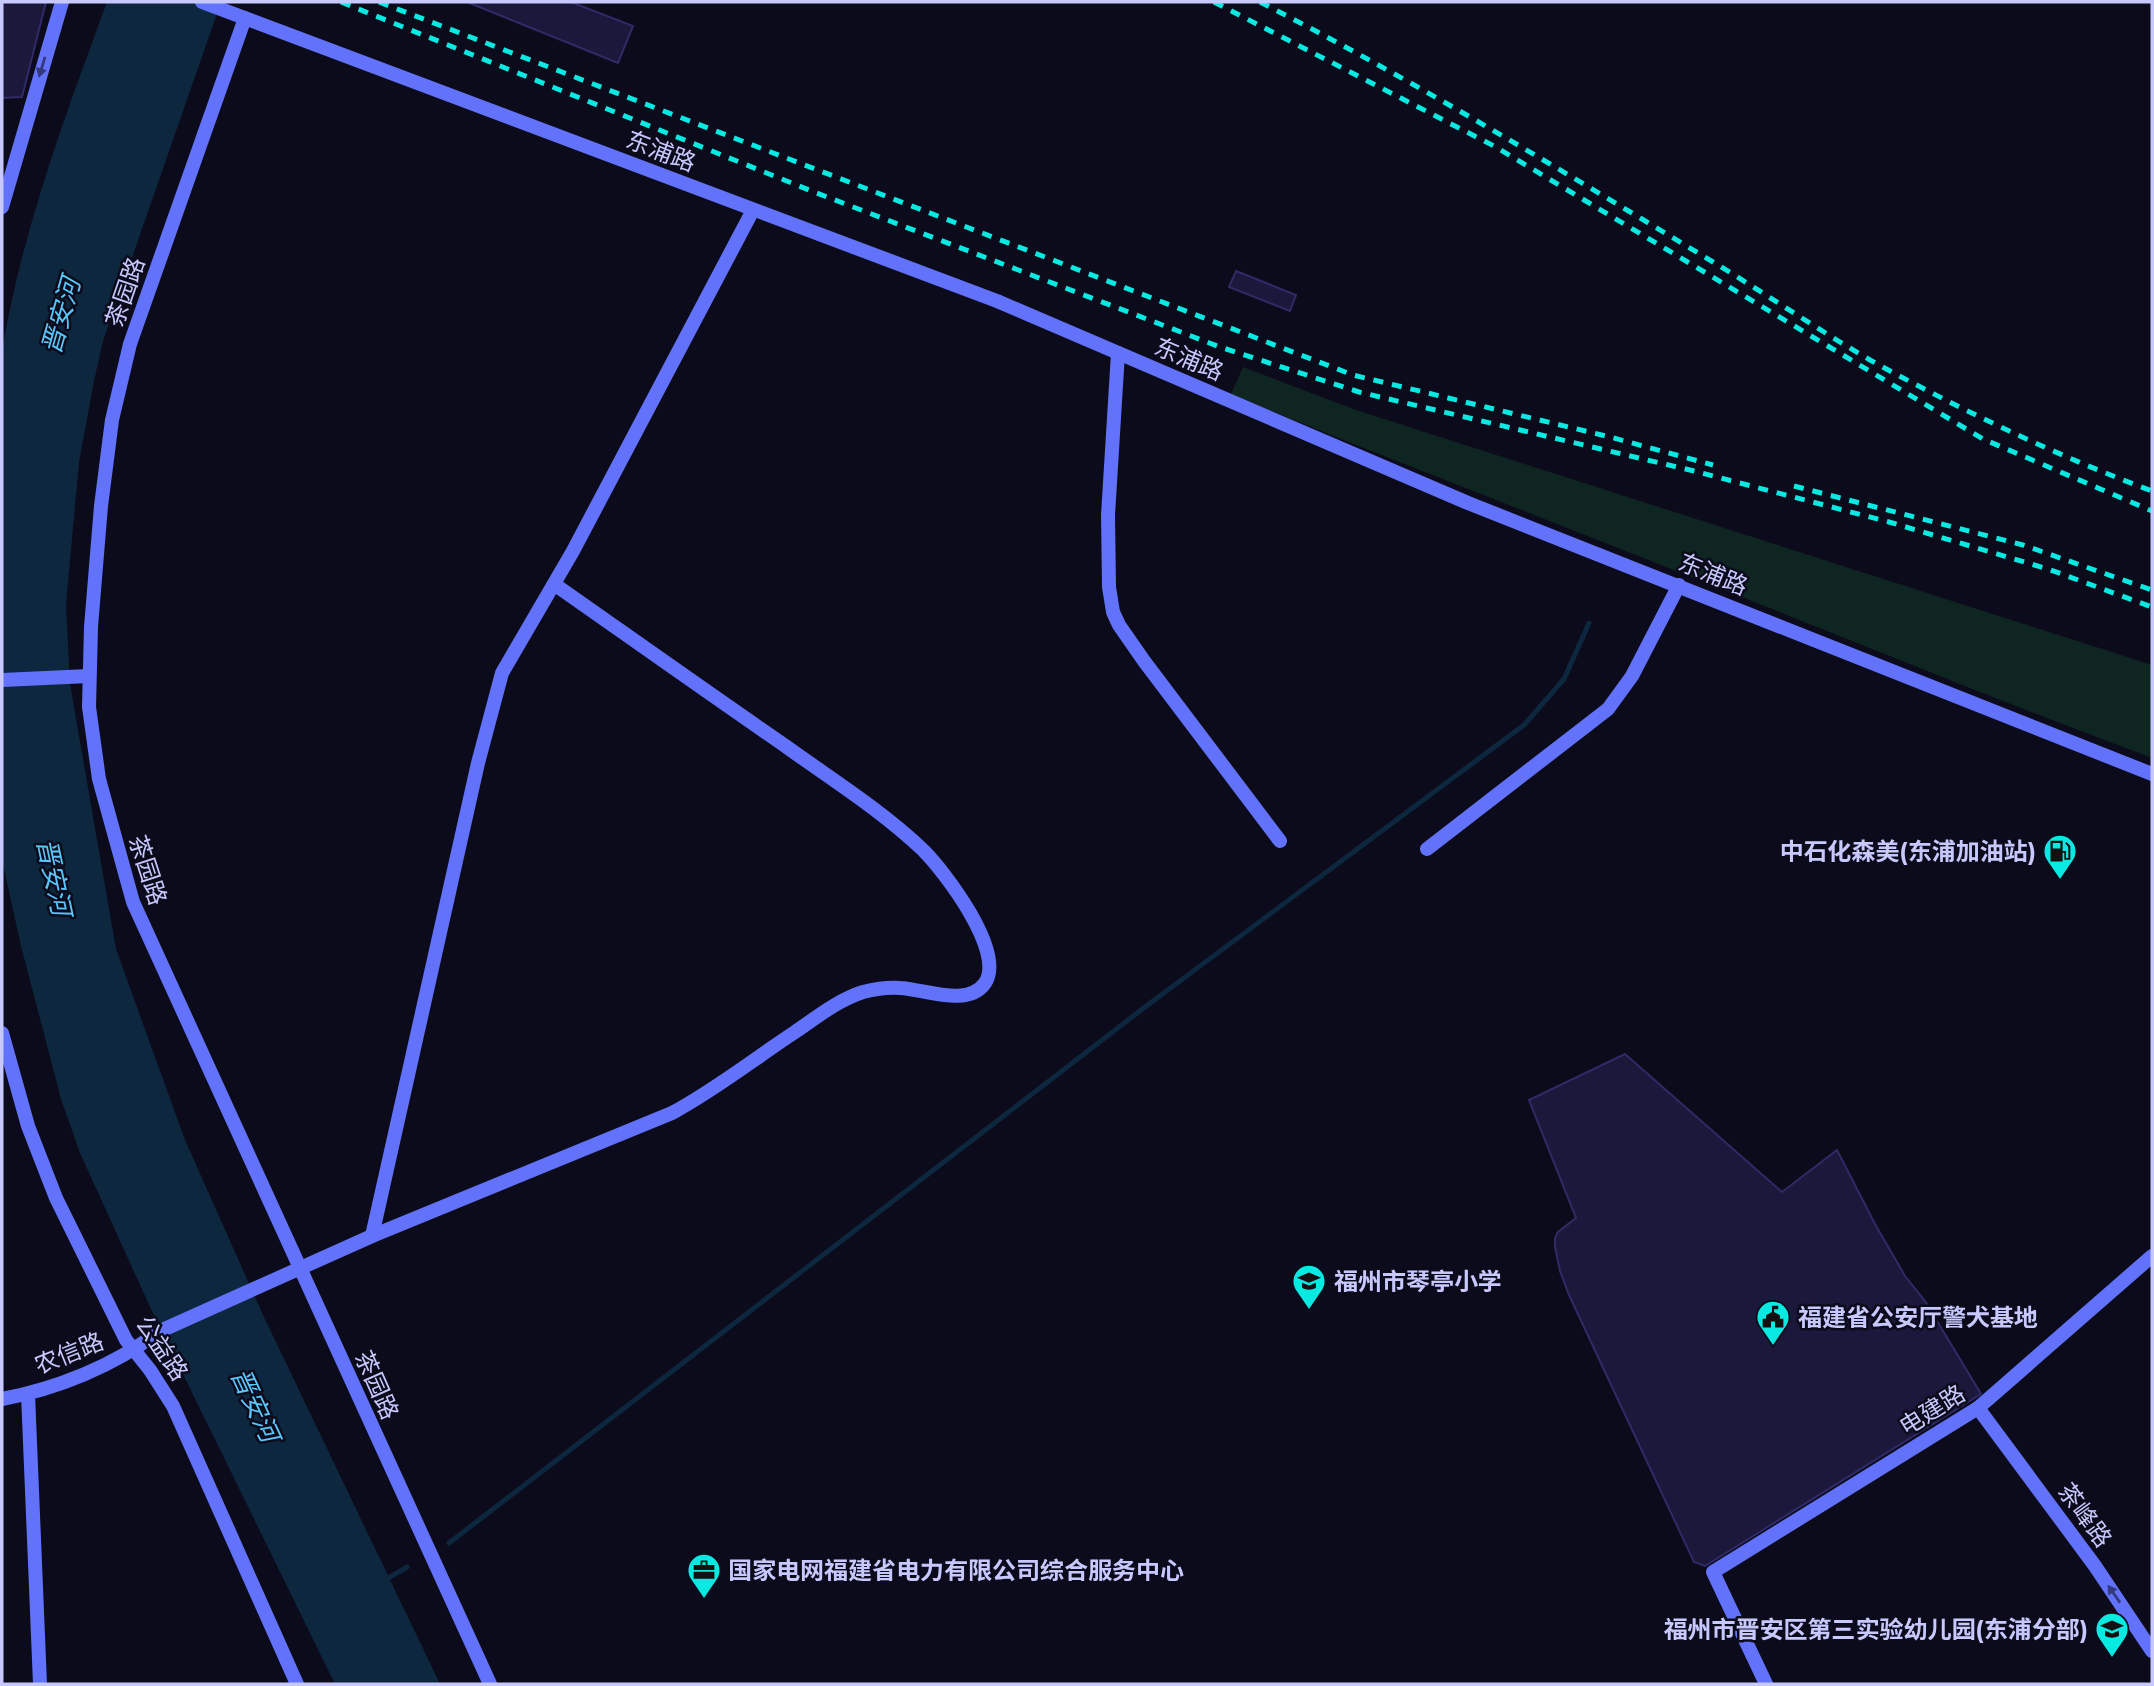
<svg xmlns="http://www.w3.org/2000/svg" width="2154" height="1686" font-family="Jost,'Noto Sans SC',sans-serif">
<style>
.green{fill:#0f2521}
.water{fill:#0d273e}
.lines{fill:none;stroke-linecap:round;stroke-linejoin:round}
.stream{stroke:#0d273e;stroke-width:5}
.building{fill:#1b183b;stroke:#2f2b67;stroke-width:2}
.secondary{stroke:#6272fa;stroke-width:14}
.rail{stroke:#08e9e2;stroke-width:5;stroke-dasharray:10 9;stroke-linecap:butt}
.oneway{fill:#33397f}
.labels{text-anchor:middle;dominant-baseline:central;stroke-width:5;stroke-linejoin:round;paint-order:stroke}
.street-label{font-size:24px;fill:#c7c8fd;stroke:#0c0b1b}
.poi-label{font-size:24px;font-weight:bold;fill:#c7c8fd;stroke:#0c0b1b;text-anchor:start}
.water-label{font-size:26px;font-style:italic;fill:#59c5fa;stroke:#0c0b1b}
</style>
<rect width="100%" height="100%" fill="#0c0b1b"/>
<path class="green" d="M1243,367L1356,410L2152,665V758C1962,687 1775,609 1585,535C1467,488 1348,443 1231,394Z"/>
<path class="water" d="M107,2H221L103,341L94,381L79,462L66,604L70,684L116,949L185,1140L263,1315L440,1684H335L151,1309L80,1153L61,1099L21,946L2,860V351C22,231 65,116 107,2Z"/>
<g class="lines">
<g class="stream">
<polyline points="449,1543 1145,1007 1524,725 1564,679 1589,623"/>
<polyline points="385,1580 407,1567"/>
</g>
</g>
<g class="building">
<polygon points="2,2 46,2 22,97 2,98"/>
<polygon points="467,2 571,2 633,26 618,63"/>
<polygon points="1236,271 1296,295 1290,311 1229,287"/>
<polygon points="1625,1054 1782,1192 1837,1150 1875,1224 1905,1276 1925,1301 1981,1394 1705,1566 1694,1562 1569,1295 1560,1271 1555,1247 1555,1238 1558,1232 1576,1218 1529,1100"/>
</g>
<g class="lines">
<g class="secondary">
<polyline points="202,2 997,301 1468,503 2152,774"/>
<polyline points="245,18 130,344 112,420 101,506 91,627 89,707 99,779 133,902 490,1684"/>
<polyline points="2,207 62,2"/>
<polyline points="1118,353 1108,515 1109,587 1113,612 1119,625 1144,661 1280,841"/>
<polyline points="2,680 89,676"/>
<polyline points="1427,849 1608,709 1632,676 1679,585"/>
<polyline points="2,1033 28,1126 56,1198 126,1340 150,1370 173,1406 297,1684"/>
<polyline points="372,1236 478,763 502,673 573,551 753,210"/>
<polyline points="28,1394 40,1684"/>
<path d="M2,1399C56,1389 114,1366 158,1332L372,1236L672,1113C715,1090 754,1059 795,1032C817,1017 838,1000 863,992C875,989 888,987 900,988C924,989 968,1008 985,983C1006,952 945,872 923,850C881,810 831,779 784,745C707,692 631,638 554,584"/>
<polyline points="1978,1408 2095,1566 2152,1651"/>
<polyline points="1766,1684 1713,1572 1978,1408 2152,1256"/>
</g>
<g class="rail">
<polyline points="341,2 814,192 1220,347 1359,392 1694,471 1889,522 2048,569 2152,607"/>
<polyline points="379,2 1353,375 1610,437 1713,465"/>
<polyline points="1214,2 1494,146 1983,439 2152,511"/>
<path d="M1260,2C1415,81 1564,172 1713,262C1766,294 1817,329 1870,360C1961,410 2055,455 2152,491"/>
<polyline points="1794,486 2023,545 2152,590"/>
</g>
</g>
<defs><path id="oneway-solid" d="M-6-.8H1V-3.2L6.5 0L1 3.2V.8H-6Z" transform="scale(1.75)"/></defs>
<g class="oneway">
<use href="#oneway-solid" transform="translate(42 67) rotate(107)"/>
<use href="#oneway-solid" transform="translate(2114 1594) rotate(-125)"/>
</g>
<defs>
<symbol id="fuel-pin" viewBox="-11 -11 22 30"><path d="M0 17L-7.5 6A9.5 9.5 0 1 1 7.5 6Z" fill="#08e9e2" stroke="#0c0b1b"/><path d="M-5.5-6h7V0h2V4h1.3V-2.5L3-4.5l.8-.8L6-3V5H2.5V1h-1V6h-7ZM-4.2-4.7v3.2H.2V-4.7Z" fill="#111"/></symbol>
<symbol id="school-pin" viewBox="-11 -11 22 30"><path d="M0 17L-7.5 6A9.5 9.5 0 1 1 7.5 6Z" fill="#08e9e2" stroke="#0c0b1b"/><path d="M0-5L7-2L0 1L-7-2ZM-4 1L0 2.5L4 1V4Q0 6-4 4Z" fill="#111"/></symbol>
<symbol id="civic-pin" viewBox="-11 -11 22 30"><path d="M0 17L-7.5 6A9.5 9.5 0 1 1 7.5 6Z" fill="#08e9e2" stroke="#0c0b1b"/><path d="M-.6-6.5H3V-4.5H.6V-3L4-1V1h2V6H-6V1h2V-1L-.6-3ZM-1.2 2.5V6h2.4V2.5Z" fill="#111"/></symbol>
<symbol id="office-pin" viewBox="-11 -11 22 30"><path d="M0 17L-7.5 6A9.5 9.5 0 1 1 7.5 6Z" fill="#08e9e2" stroke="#0c0b1b"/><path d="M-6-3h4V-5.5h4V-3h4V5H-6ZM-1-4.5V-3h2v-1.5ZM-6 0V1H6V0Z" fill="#111"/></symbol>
</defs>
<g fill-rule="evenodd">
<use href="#fuel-pin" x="2041" y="832" width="38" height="52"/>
<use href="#school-pin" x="1290" y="1262" width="38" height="52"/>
<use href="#civic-pin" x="1754" y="1298" width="38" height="52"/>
<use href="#office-pin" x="685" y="1551" width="38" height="52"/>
<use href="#school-pin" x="2093" y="1610" width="38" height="52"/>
</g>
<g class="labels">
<g class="street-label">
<text transform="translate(661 151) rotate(21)">东浦路</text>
<text transform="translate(125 292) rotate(-71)">茶园路</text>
<text transform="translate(1189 359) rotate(23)">东浦路</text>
<text transform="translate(1713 574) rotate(22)">东浦路</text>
<text transform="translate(148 870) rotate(72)">茶园路</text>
<text transform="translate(162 1348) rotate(56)">公益路</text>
<text transform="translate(69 1353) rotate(-22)">农信路</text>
<text transform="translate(377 1385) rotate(66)">茶园路</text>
<text transform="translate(1932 1410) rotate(-32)">电建路</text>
<text transform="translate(2085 1515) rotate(54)">茶峰路</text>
</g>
<g class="poi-label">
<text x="2036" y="851" text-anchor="end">中石化森美(东浦加油站)</text>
<text x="1334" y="1281">福州市琴亭小学</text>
<text x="1798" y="1317">福建省公安厅警犬基地</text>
<text x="728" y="1570">国家电网福建省电力有限公司综合服务中心</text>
<text x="2088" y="1629" text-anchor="end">福州市晋安区第三实验幼儿园(东浦分部)</text>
</g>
<g class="water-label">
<text transform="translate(61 316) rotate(-74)">晋安河</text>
<text transform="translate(54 877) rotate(78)">晋安河</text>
<text transform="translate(255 1405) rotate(65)">晋安河</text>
</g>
</g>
<rect width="2154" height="1686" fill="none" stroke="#c7c8fd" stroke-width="7"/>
</svg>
